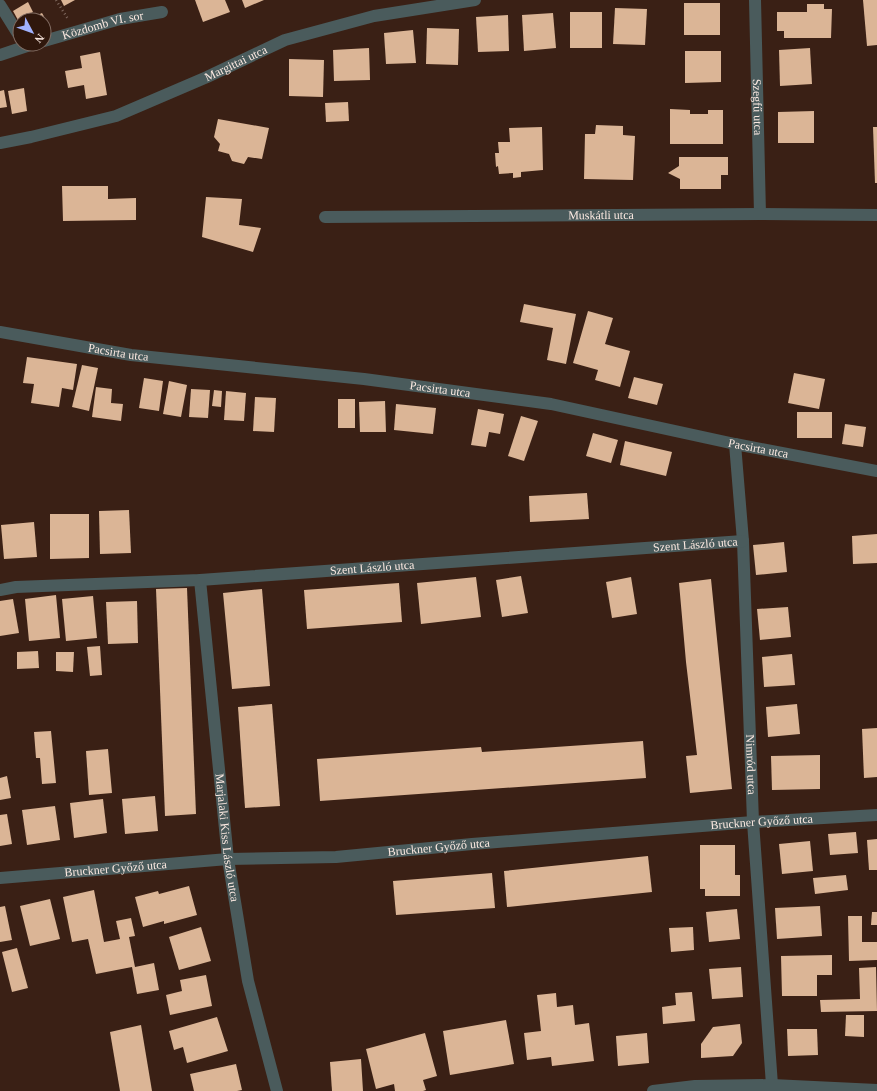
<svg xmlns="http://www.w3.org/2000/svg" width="877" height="1091" font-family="'Times New Roman',serif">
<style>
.building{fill:#dbb596}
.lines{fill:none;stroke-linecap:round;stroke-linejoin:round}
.path{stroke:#7f685e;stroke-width:2.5;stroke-dasharray:1 3;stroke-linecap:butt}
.street{stroke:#4a5b5c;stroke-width:12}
.labels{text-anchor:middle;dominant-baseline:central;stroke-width:4;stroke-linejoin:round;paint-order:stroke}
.street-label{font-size:12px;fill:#fae8e0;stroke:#2f170c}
</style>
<rect width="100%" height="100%" fill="#3a2015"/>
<g class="building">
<polygon points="61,0 75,0 64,6"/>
<polygon points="195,0 225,0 230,12 203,22"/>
<polygon points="242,0 264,0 245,8"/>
<polygon points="863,0 877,0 877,45 867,46"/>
<polygon points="28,2 33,12 18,20 13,11"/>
<rect x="684" y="3" width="36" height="32"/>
<polygon points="807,4 824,4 824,9 832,9 831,38 784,38 784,31 777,31 777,12 807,12"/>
<polygon points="615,8 647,9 645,45 613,44"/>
<rect x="570" y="12" width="32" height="36"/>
<polygon points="42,13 50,27 44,30 44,20 27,20"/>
<polygon points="553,13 556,48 524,51 522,15"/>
<polygon points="508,15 509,51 478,52 476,17"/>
<polygon points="427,28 459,29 458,65 426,64"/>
<polygon points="413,30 416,63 386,64 384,33"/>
<polygon points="369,48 370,80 334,81 333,50"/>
<polygon points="810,48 812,84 780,86 779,50"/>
<polygon points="685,51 721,51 721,82 685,83"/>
<polygon points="100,52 107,95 86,99 84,85 68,88 65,71 82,68 80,56"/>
<polygon points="289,59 324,60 323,97 289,96"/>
<polygon points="24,88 27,111 12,114 8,91"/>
<polygon points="4,90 7,107 0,108 0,91"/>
<polygon points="348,102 349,121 326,122 325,103"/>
<polygon points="670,109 690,110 690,114 708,114 708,110 723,110 723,144 670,144"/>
<polygon points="814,111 814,143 778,143 778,112"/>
<polygon points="218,119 269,128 262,159 248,157 244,164 232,161 229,154 218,151 220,144 214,137"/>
<polygon points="596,125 623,126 623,135 635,136 633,180 584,179 585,134 595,134"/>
<polygon points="542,127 543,170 521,172 521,177 513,178 513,173 499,174 498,166 496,167 495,153 499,153 498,142 510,142 509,128"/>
<polygon points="873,127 877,127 877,183 875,183"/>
<polygon points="679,157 728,157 728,175 721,175 721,189 680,189 680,179 668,173 679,166"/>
<polygon points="62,186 108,186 108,199 136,198 136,220 63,221"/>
<polygon points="206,197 242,199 239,225 261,228 253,252 202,237"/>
<polygon points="524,304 576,314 566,364 547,360 553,328 520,322"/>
<polygon points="588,311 613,318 605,344 630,351 620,387 595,380 598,370 573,363"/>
<polygon points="27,357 77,364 73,390 62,388 59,407 31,403 34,384 23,383"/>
<polygon points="82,365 98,368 89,411 72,407"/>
<polygon points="794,373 825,379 819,409 788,403"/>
<polygon points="634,377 663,384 657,405 628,398"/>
<polygon points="144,378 163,381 159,411 139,408"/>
<polygon points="169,381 187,385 181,417 163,414"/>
<polygon points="96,387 112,389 111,403 123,404 121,421 92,417"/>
<polygon points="191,389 210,390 208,418 189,417"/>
<polygon points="214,390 222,391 221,407 212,406"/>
<polygon points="226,391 246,393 244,421 224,420"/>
<polygon points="255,397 276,398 274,432 253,431"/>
<rect x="338" y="399" width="17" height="29"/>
<polygon points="385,401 386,432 360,432 359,402"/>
<polygon points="396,404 436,408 433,434 394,430"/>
<polygon points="478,409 504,414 500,434 489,432 486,447 471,445"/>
<rect x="797" y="412" width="35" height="26"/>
<polygon points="521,416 538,421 524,461 508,456"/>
<polygon points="845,424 866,427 863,447 842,444"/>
<polygon points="593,433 618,440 611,463 586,456"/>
<polygon points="625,441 672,452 666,476 620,465"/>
<polygon points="587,493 589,519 530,522 529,496"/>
<polygon points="129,510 131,553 100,554 99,511"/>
<polygon points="50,514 89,514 89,558 50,559"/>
<polygon points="34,522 37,557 4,559 1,525"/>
<polygon points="877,534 877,563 853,564 852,536"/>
<polygon points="784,542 787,572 756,575 753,545"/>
<polygon points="521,576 528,613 502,617 496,580"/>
<polygon points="476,577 481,617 421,624 417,583"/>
<polygon points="631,577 637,614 612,618 606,582"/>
<polygon points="711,579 732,789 690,793 686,756 697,755 686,662 679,583"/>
<polygon points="399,583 402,622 307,629 304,590"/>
<polygon points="187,588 196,814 165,816 156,589"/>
<polygon points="262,589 270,686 232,689 223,593"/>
<polygon points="56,595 60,638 29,641 25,599"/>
<polygon points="93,596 97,638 66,641 62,599"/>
<polygon points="13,599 19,633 0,636 0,601"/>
<polygon points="137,601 138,643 108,644 106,602"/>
<polygon points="788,607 791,637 760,640 757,609"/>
<polygon points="100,646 102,675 90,676 87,647"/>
<polygon points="38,651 39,668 17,669 17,652"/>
<polygon points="56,652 74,652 73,672 56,671"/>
<polygon points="792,654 795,685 764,687 762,657"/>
<polygon points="272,704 280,806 245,808 238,707"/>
<polygon points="797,704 800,734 768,737 766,707"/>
<polygon points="877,728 877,777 864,778 862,729"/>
<polygon points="51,731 56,783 42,784 40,758 36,758 34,732"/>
<polygon points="643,741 646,778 320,801 317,759 481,747 482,752"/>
<polygon points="108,749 112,793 89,795 86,751"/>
<polygon points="820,755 820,789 772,790 771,756"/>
<polygon points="7,776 11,798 0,800 0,778"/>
<polygon points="155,796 158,831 125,834 122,799"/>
<polygon points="103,799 107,833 74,838 70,803"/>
<polygon points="55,806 60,840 27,845 22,810"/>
<polygon points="7,814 12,844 0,846 0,815"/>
<polygon points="856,832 858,853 830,855 828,834"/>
<polygon points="877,839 877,870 869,870 867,840"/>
<polygon points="810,841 813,871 782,874 779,844"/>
<polygon points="700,845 735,845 735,875 740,875 740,896 705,896 705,889 700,889"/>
<polygon points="648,856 652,892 507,907 504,871"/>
<polygon points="492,873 495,908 396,915 393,881"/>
<polygon points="846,875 848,890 815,894 813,878"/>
<polygon points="189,886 197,915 164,924 164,921 143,927 135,897 158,891 159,894"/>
<polygon points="94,890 104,942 120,939 116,921 131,918 135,936 129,937 135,967 154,963 159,990 137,994 132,967 96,974 88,939 72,942 63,897"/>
<polygon points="50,899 60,939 30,946 20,906"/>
<polygon points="5,906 12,940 0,942 0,907"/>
<polygon points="820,906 822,936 777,939 775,908"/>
<polygon points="737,909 740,939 709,942 706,912"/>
<polygon points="872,912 877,912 877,925 871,925"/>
<polygon points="848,916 862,916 862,942 877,942 877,960 849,961"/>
<polygon points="201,927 211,961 179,970 169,937"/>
<polygon points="693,927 694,950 671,952 669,928"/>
<polygon points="17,948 28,988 12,992 2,952"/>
<polygon points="832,955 832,975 817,975 817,996 782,996 781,956"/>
<polygon points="741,967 743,997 712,999 709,969"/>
<polygon points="876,967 877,1011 821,1012 820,1000 860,999 859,968"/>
<polygon points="206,975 212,1006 170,1015 166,995 182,991 180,980"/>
<polygon points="692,992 695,1021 663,1024 662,1007 676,1005 675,993"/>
<polygon points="556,993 557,1007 573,1005 575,1025 589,1023 594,1061 552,1066 551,1057 527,1060 524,1033 541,1031 537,995"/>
<polygon points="846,1015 864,1015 864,1037 845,1036"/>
<polygon points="217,1017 228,1051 187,1063 183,1047 174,1050 169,1031"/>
<polygon points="506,1020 514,1064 450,1075 443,1031"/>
<polygon points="740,1024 742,1043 733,1056 701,1058 701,1044 713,1027"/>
<polygon points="141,1025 152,1091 120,1091 110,1032"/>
<polygon points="787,1029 817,1029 818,1055 788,1056"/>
<polygon points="425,1033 437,1076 423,1080 426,1090 423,1091 395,1091 394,1084 376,1089 366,1049"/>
<polygon points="647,1033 649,1063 618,1066 616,1036"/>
<polygon points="361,1059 363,1091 332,1091 330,1062"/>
<polygon points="236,1064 242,1090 237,1091 194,1091 190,1074"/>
</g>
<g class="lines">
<polyline class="path" points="56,0 68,19"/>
<g class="street">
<path id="s1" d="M755,0L760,214"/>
<polyline points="0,5 20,37"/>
<path id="s2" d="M44,41L120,19L162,12"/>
<polyline points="0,55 33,44"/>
<path id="s3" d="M0,143L31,137L116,116L207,77L285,40L374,16L475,0"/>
<path id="s4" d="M325,217L760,214L877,215"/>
<path id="s5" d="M0,332L131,355L364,379L551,404L735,444L877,471"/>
<path id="s6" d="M735,444L743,541L753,822L772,1085"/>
<path id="s7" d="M200,580L228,859L248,981L277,1091"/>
<path id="s8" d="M0,590L16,587L200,580L743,541"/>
<path id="s9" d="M0,878L228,859L336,857L472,844L753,822L877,815"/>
<polyline points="653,1091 695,1086 772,1085 877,1090"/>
</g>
</g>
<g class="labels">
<g class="street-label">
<text stroke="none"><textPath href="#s2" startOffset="61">Közdomb VI. sor</textPath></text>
<text stroke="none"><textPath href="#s3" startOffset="250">Margittai utca</textPath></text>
<text stroke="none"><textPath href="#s1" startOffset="107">Szegfű utca</textPath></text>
<text stroke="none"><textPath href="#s4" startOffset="276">Muskátli utca</textPath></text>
<text stroke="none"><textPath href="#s5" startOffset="120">Pacsirta utca</textPath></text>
<text stroke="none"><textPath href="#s5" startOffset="444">Pacsirta utca</textPath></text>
<text stroke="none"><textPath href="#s5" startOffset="768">Pacsirta utca</textPath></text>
<text stroke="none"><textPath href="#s8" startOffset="697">Szent László utca</textPath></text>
<text stroke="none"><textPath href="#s8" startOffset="373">Szent László utca</textPath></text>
<text stroke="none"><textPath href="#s6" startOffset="321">Nimród utca</textPath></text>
<text stroke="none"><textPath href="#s9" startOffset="764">Bruckner Győző utca</textPath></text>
<text stroke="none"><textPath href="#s7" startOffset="259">Marjalaki Kiss László utca</textPath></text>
<text stroke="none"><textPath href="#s9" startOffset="440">Bruckner Győző utca</textPath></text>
<text stroke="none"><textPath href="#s9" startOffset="116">Bruckner Győző utca</textPath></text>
</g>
</g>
<g transform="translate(32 32) rotate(131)"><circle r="19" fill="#2f170c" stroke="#806b61"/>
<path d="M0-3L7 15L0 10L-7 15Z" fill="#a1b2fd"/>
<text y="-6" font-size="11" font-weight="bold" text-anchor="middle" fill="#fae8e0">N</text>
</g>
</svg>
